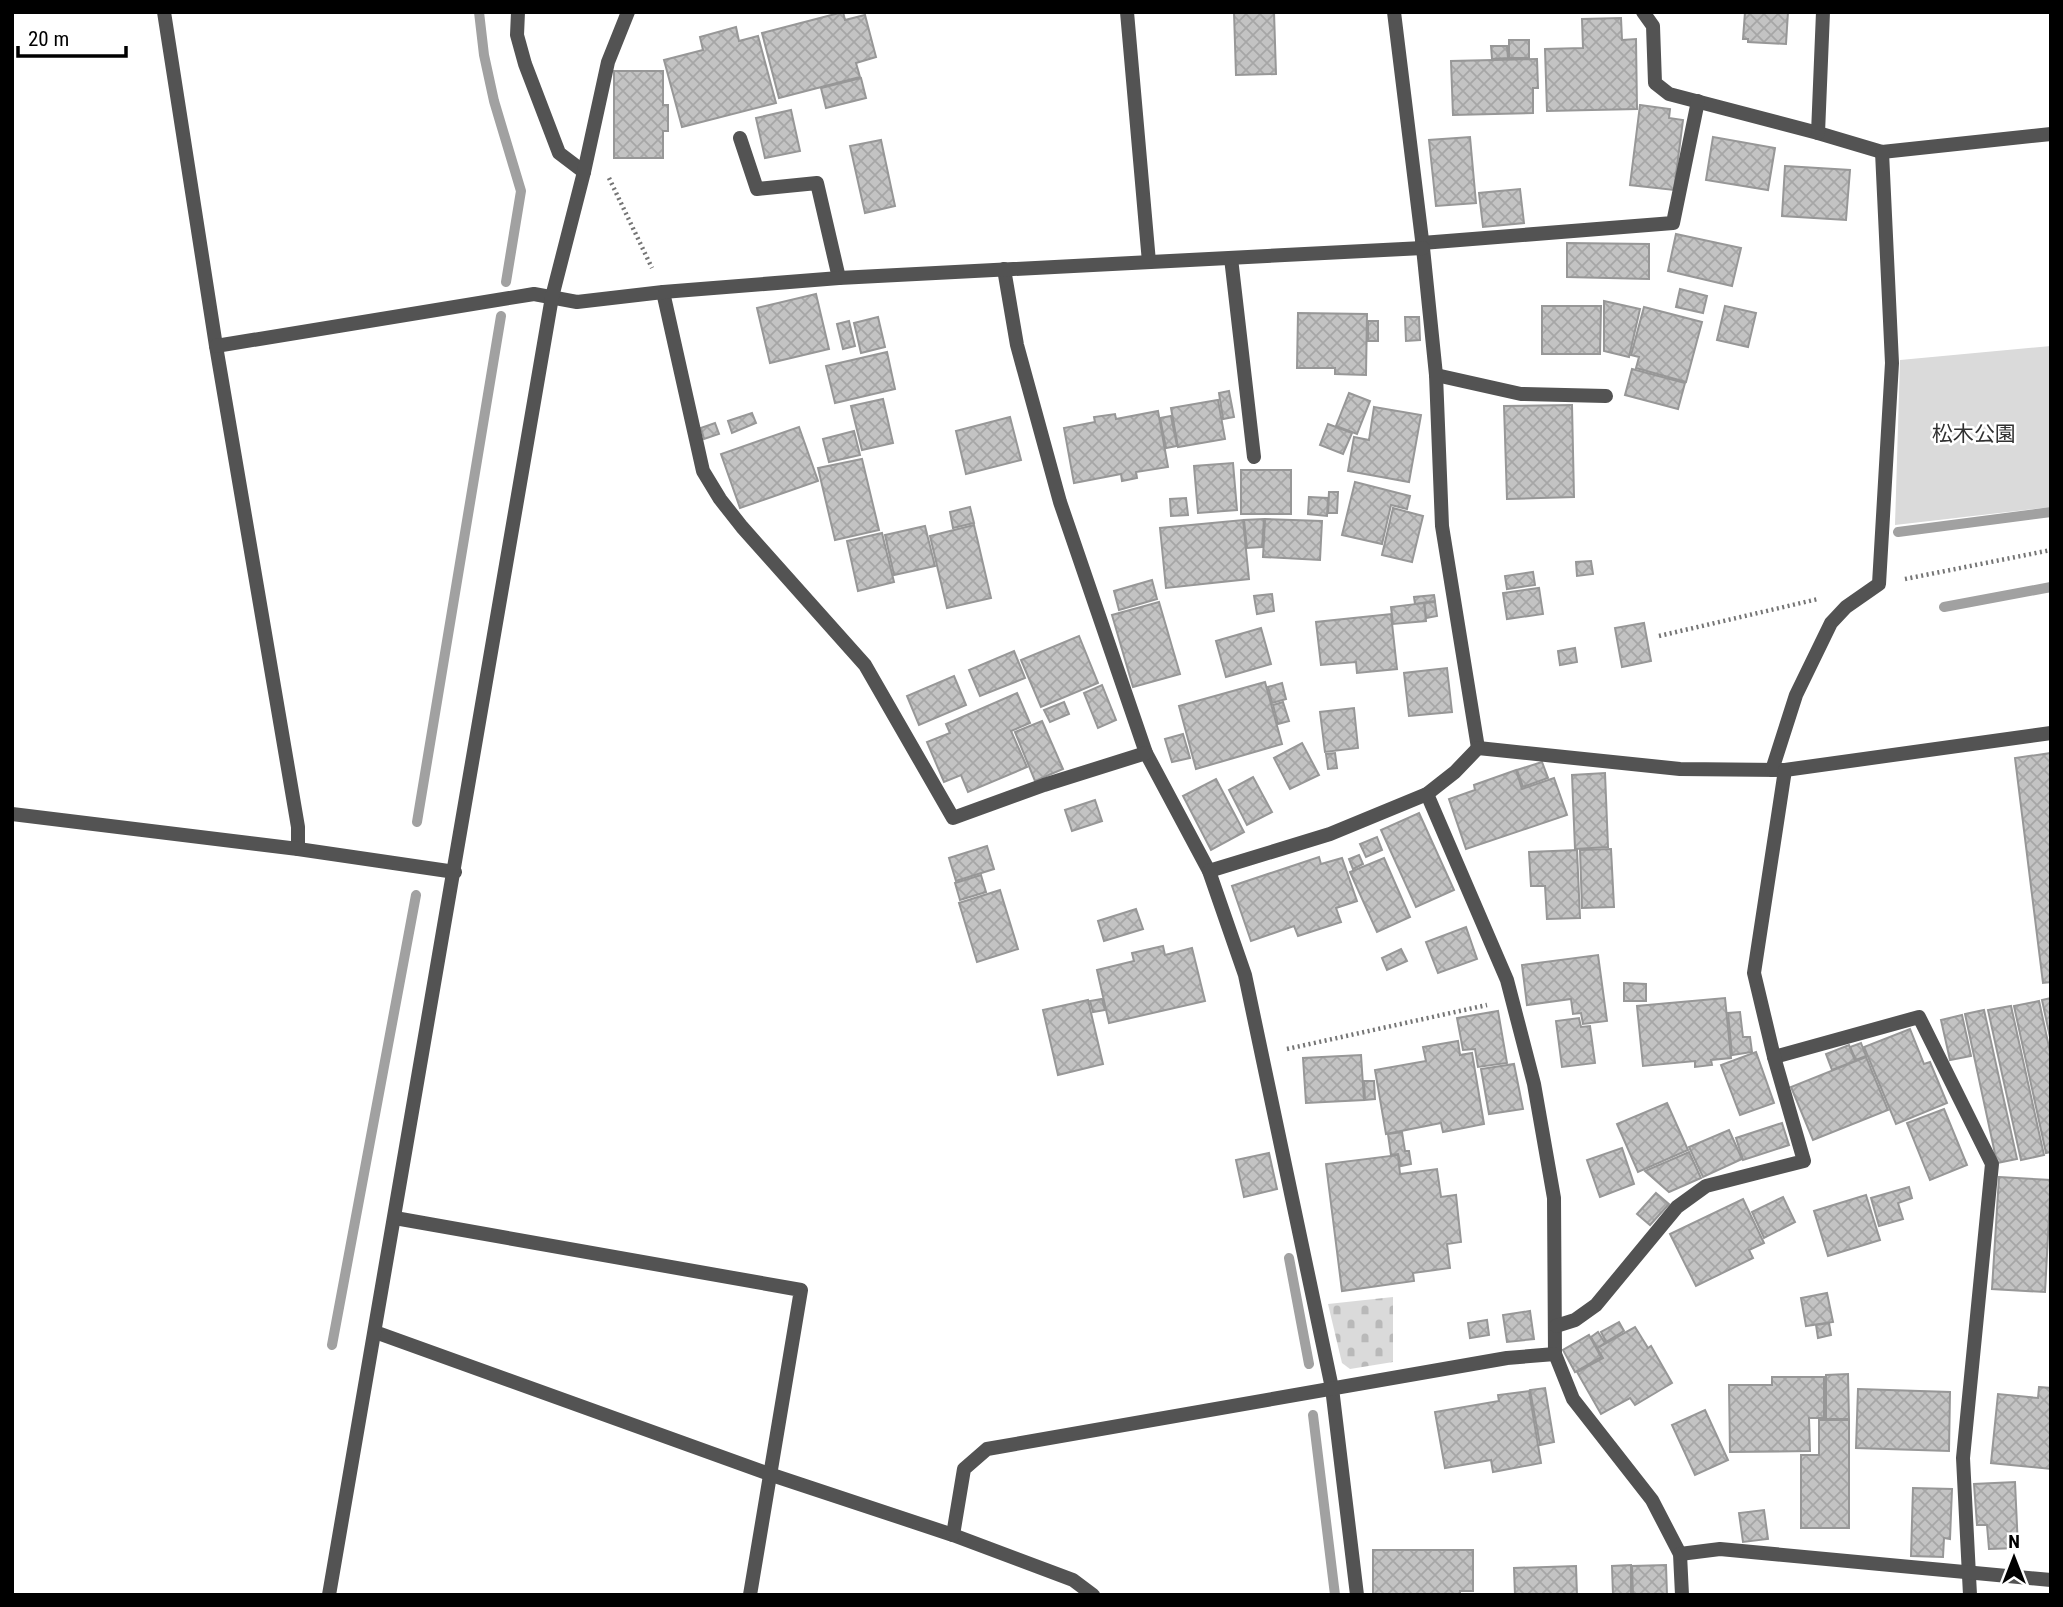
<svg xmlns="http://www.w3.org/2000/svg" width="2063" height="1607" font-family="'Roboto Condensed','Noto Sans JP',sans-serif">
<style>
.cemetery{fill:url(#cemetery-stones)}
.park{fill:#dadada}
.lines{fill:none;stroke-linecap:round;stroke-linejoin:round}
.stream{stroke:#a1a1a1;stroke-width:10}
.building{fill:url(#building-cross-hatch);stroke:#979797;stroke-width:2}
.path{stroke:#757575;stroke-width:4.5;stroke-dasharray:2 3.5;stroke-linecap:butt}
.lane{stroke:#535353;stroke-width:14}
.street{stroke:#535353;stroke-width:14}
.labels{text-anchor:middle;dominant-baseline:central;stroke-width:5;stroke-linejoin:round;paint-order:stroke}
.park-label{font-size:21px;fill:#313131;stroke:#fff}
</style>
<defs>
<pattern id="cemetery-stones" width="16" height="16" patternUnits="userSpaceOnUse" patternTransform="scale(1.75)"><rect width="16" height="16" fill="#dadada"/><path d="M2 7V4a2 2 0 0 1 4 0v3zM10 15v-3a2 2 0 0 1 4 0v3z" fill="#b9b9b9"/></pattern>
<pattern id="building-cross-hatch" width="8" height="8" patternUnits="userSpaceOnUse" patternTransform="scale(1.75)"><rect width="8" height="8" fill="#c3c3c3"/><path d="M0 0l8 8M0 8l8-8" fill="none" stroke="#a6a6a6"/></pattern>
</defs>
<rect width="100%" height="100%" fill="#fff"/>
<polygon class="cemetery" points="1393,1297 1393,1362 1350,1369 1342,1363 1328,1304"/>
<polygon class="park" points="2051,346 2051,507 1895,525 1900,360"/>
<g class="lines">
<g class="stream">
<polyline points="479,12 484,55 494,101 521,191 506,282"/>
<polyline points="1898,532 2051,512"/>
<polyline points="1944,607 2051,587"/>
<polyline points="417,822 501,316"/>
<polyline points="1289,1258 1309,1364"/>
<polyline points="332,1345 416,895"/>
<polyline points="1313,1415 1335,1595"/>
</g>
</g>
<g class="building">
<polygon points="843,12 845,20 865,15 876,57 856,63 860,77 779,98 762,33"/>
<polygon points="1234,12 1274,12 1276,74 1236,75"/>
<polygon points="1745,12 1788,12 1786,44 1748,42 1748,39 1743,39"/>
<polygon points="1621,18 1622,40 1636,39 1637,109 1547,111 1545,49 1583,48 1582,19"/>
<polygon points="736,27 739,41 758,36 776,103 682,127 664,60 703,50 700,37"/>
<rect x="1509" y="40" width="20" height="18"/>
<polygon points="1491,46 1507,46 1508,58 1492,59"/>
<polygon points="1537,59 1538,88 1533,88 1533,113 1453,115 1451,61"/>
<polygon points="614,71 663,71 663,105 668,105 668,131 663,131 663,158 614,158"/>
<polygon points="861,78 866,98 826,108 821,88"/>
<polygon points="1640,105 1670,109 1669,118 1683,120 1674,190 1630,185"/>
<polygon points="791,110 800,151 765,158 756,118"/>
<polygon points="1470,137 1476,203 1436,206 1429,140"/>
<polygon points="1713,137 1775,148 1768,190 1706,180"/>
<polygon points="881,140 895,206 865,213 850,146"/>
<polygon points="1785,166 1850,170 1846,220 1782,216"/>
<polygon points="1520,189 1524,223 1483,227 1479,193"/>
<polygon points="1676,234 1741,248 1732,286 1668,271"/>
<polygon points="1567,243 1649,244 1649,279 1567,277"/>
<polygon points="1680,289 1707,296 1703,313 1676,307"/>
<polygon points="816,294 829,349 770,363 757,308"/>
<polygon points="1604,301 1640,309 1629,357 1604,351"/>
<polygon points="1542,306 1601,306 1600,354 1542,354"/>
<polygon points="1725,306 1756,313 1748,347 1717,340"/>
<polygon points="1644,307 1702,322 1686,382 1636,368 1639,357 1631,355"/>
<polygon points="1298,313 1367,314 1366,375 1335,374 1335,368 1297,368"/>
<polygon points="878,317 885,347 861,353 854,323"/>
<polygon points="1405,317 1419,317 1420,340 1406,341"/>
<polygon points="849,321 855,346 843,349 837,324"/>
<rect x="1368" y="321" width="10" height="20"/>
<polygon points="887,352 895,389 835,403 826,366"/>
<polygon points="1632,369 1685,383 1678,409 1625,395"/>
<polygon points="1229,391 1234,417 1223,419 1219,393"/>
<polygon points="1349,393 1370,401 1357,434 1336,426"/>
<polygon points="883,399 893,443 862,450 851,406"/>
<polygon points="1218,400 1225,439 1178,447 1171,408"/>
<polygon points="1572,405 1574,497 1507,499 1504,406"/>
<polygon points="1374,407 1421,415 1409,482 1348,471 1354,437 1369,440"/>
<polygon points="1158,411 1168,467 1136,472 1137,478 1122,481 1121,474 1074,483 1064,428 1095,422 1094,417 1115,414 1116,419"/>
<polygon points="752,413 756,423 732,433 728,421"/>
<polygon points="1171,416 1177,446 1166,448 1160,418"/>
<polygon points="1010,417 1021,460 966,474 956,431"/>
<polygon points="715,423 719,434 704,439 701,428"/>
<polygon points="1328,424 1352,433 1343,454 1320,445"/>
<polygon points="799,427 818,481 740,508 721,454"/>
<polygon points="854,431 860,455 829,462 823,439"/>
<polygon points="862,459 879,530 835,540 818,468"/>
<polygon points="1233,463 1237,510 1198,513 1194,466"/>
<rect x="1241" y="470" width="50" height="44"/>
<polygon points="1355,482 1410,496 1407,509 1391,505 1382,544 1342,535"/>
<polygon points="1329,492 1338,492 1337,513 1328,513"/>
<polygon points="1309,497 1328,498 1327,516 1308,514"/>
<polygon points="1186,498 1188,515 1171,516 1170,499"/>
<polygon points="970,507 974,523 953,528 950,512"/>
<polygon points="1393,508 1423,516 1412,562 1382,555"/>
<polygon points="1264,519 1262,547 1247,548 1244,520"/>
<polygon points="1265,519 1322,521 1320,560 1263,557"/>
<polygon points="1243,520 1249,579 1166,588 1160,528"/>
<polygon points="974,525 991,598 947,608 930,536"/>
<polygon points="925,526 935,566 894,575 885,535"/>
<polygon points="882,533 894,582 858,591 847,541"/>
<polygon points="1591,561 1593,574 1577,576 1576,562"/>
<polygon points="1533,572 1535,585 1507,589 1505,576"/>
<polygon points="1152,580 1157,599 1119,610 1114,591"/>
<polygon points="1539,588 1543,614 1507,619 1503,593"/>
<polygon points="1272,594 1274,611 1257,614 1254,596"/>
<polygon points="1434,595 1435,601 1415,604 1414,597"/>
<polygon points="1159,602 1180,674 1133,687 1112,615"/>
<polygon points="1435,602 1437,616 1426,618 1424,603"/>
<polygon points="1424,603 1426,621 1393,624 1391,607"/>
<polygon points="1391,614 1397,669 1357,673 1356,662 1321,665 1316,622"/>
<polygon points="1644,623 1651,661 1622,667 1615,628"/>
<polygon points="1261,628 1271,664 1226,677 1216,641"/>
<polygon points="1079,636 1098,683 1041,707 1021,660"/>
<polygon points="1575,648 1577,662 1560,665 1558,651"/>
<polygon points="1014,651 1025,678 980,696 969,670"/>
<polygon points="1447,668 1452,712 1409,716 1404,673"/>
<polygon points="954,676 966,705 919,725 907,696"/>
<polygon points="1265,682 1282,744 1196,769 1179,706"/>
<polygon points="1282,683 1286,699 1272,703 1268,687"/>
<polygon points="1102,685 1116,720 1098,728 1084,693"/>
<polygon points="1017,693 1030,723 1011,731 1027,767 968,792 961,775 944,782 927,742 950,733 946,724"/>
<polygon points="1064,702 1069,714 1050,722 1044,710"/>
<polygon points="1283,702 1289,721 1278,724 1273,705"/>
<polygon points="1354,708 1358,748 1325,752 1320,712"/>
<polygon points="1042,721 1063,769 1035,781 1015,732"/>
<polygon points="1183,734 1190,758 1172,762 1165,739"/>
<polygon points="1302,743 1319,775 1290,789 1274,758"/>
<polygon points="1335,753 1337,768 1328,769 1326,754"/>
<polygon points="2051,753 2051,982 2043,983 2015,758"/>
<polygon points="1542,762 1548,778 1523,787 1517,770"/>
<polygon points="1516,770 1522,789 1554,778 1567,815 1466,849 1449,799 1475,790 1474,785"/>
<polygon points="1605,773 1608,847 1575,849 1572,775"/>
<polygon points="1253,777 1272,812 1247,825 1229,790"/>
<polygon points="1216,779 1244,832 1211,850 1183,796"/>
<polygon points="1095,800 1102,821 1072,831 1065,810"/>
<polygon points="1419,813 1454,890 1416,907 1381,830"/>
<polygon points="1377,837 1382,850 1366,857 1360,844"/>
<polygon points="987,846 994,869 956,881 949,858"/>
<polygon points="1611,849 1614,907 1582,908 1580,850"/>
<polygon points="1577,850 1580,918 1547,919 1545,886 1531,886 1529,852"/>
<polygon points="1359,855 1363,864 1353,869 1349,859"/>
<polygon points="1319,857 1321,864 1342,858 1357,901 1336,908 1341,922 1298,936 1294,926 1251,941 1232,886"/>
<polygon points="1384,858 1410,917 1377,932 1350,872"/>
<polygon points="981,875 986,892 960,900 955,883"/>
<polygon points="1000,890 1018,949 977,962 959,903"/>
<polygon points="1136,909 1143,929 1104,941 1098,921"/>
<polygon points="1466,927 1477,959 1438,973 1426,942"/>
<polygon points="1163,946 1165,955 1192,948 1205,1001 1109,1023 1097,970 1134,961 1132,953"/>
<polygon points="1401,949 1407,961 1387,970 1382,958"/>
<polygon points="1598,955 1607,1021 1583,1024 1581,1013 1573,1014 1571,999 1527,1005 1522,965"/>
<polygon points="1624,983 1646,984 1646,1001 1624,1001"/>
<polygon points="1725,998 1731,1058 1711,1060 1712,1065 1695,1067 1695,1061 1643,1066 1637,1006"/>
<polygon points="2051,998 2051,1042 2042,1000"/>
<polygon points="1102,999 1105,1010 1093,1012 1090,1001"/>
<polygon points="1088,1000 1103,1064 1058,1075 1043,1010"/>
<polygon points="2039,1001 2051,1056 2051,1152 2046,1153 2014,1006"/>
<polygon points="2011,1006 2044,1155 2021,1160 1988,1010"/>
<polygon points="1984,1010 2017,1159 1997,1163 1965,1014"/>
<polygon points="1498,1011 1507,1063 1478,1067 1475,1049 1463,1050 1457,1018"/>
<polygon points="1740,1012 1743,1037 1750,1037 1752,1052 1732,1055 1728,1013"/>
<polygon points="1962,1015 1971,1056 1950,1060 1941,1020"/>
<polygon points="1579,1018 1581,1027 1590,1026 1595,1063 1562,1067 1556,1021"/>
<polygon points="1910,1029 1924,1064 1930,1062 1947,1103 1896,1124 1864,1047"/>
<polygon points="1458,1041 1460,1055 1472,1053 1484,1124 1443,1132 1441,1123 1386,1134 1375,1070 1426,1061 1423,1047"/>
<polygon points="1861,1043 1866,1056 1856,1060 1850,1047"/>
<polygon points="1849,1045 1855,1061 1832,1070 1826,1054"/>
<polygon points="1756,1052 1774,1103 1740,1115 1721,1065"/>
<polygon points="1361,1055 1364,1100 1306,1103 1303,1058"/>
<polygon points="1866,1057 1888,1110 1813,1140 1791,1087"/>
<polygon points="1514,1064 1523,1109 1489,1114 1481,1069"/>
<polygon points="1364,1081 1374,1081 1375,1099 1365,1100"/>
<polygon points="1667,1103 1688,1150 1638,1172 1617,1124"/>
<polygon points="1944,1109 1967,1165 1930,1180 1907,1123"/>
<polygon points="1782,1123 1789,1145 1743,1160 1736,1138"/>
<polygon points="1729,1130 1742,1159 1703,1177 1689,1147"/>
<polygon points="1402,1132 1405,1151 1409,1151 1411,1164 1401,1166 1398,1154 1391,1155 1388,1134"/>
<polygon points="1622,1148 1634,1184 1600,1197 1587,1160"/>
<polygon points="1689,1152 1701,1178 1669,1192 1645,1171"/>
<polygon points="1269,1153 1277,1189 1244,1197 1236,1160"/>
<polygon points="1398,1155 1400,1174 1437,1169 1441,1197 1456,1195 1461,1242 1447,1244 1450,1268 1413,1273 1414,1281 1342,1291 1326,1164"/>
<polygon points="1999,1177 2051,1180 2045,1292 1992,1289"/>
<polygon points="1909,1187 1912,1198 1898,1203 1903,1219 1879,1226 1871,1198"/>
<polygon points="1656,1193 1669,1204 1650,1225 1637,1214"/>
<polygon points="1866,1195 1880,1240 1828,1256 1814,1211"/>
<polygon points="1783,1197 1795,1222 1764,1238 1752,1212"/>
<polygon points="1743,1199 1764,1243 1749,1250 1753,1258 1696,1286 1670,1234"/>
<polygon points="1827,1293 1833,1322 1806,1326 1801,1298"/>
<polygon points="1530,1311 1534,1339 1507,1342 1503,1315"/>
<polygon points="1487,1320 1489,1335 1470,1338 1468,1323"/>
<polygon points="1619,1322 1624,1331 1606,1342 1601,1332"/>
<polygon points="1829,1323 1831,1335 1818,1338 1816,1325"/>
<polygon points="1635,1327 1648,1348 1651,1346 1672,1383 1635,1405 1630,1398 1601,1414 1577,1372 1603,1358 1597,1348"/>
<polygon points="1598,1332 1605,1343 1597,1348 1591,1337"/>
<polygon points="1589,1335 1601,1357 1575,1372 1563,1350"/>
<polygon points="1848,1374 1849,1419 1826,1419 1826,1375"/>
<polygon points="1772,1377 1824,1377 1824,1418 1809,1418 1810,1451 1730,1452 1729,1385 1772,1385"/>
<polygon points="2039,1387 2051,1388 2051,1469 1991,1463 1998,1394 2038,1398"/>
<polygon points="1545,1388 1554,1442 1540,1445 1530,1390"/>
<polygon points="1858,1389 1950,1392 1949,1451 1856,1448"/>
<polygon points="1529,1391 1541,1463 1493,1472 1491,1460 1445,1468 1435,1412 1499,1401 1498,1395"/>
<polygon points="1705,1410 1728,1460 1695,1475 1672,1425"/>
<polygon points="1819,1420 1849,1420 1849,1528 1801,1528 1801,1455 1819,1455"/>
<polygon points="2015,1482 2018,1548 1989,1549 1987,1525 1977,1525 1974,1484"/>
<polygon points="1913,1488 1952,1489 1950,1539 1944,1538 1943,1557 1911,1556"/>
<polygon points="1764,1510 1768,1539 1743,1542 1739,1513"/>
<polygon points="1373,1550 1473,1550 1473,1591 1460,1591 1460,1595 1373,1595"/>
<polygon points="1631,1565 1631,1595 1613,1595 1612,1566"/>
<polygon points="1666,1565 1667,1595 1633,1595 1632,1566"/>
<polygon points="1576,1566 1577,1595 1515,1595 1514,1568"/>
</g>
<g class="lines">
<g class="path">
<polyline points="609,178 652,268"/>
<polyline points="1905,579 2051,550"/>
<polyline points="1659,636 1818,599"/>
<polyline points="1287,1049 1487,1005"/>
</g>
<g class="lane">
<polyline points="740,138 757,189 817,183 839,278"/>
<polyline points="1231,258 1254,457"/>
<polyline points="1436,375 1521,394 1606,396"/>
</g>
<g class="street">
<polyline points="164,12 216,346 298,827 298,849"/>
<polyline points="518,12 517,35 525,64 559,153 584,172"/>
<polyline points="1127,12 1149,262"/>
<polyline points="1394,12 1423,248 1436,375 1442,526 1478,748"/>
<polyline points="1643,12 1653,26 1655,83 1669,94 1818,133 1882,152 2051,134"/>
<polyline points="1818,133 1823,12"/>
<polyline points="1422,243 1673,223 1698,101"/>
<polyline points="1004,269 1017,345 1060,502 1146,753 1209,871 1245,975 1332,1388 1357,1595"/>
<polyline points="663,292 703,471 720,499 742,527 865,665 953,818 1044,785 1146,753"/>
<polyline points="216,346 534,294 577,302 663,292 839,278 1423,248"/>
<polyline points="1478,748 1680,769 1785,770 2051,733"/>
<polyline points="1772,770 1796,695 1831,623 1846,607 1879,584 1892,363 1882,152"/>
<polyline points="1427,794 1507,980 1534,1084 1554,1198 1555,1354 1573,1399 1652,1500 1680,1554 1682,1595"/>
<polyline points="12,814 298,849 455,872"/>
<polyline points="1209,871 1330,834 1427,794 1455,772 1478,748"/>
<polyline points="1774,1057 1919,1017 1992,1164 1963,1458 1970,1595"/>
<polyline points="395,1218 801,1290 750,1595"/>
<polyline points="1556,1326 1575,1320 1596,1305 1677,1207 1706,1186 1804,1161 1774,1057 1754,973 1785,770"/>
<polyline points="375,1332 772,1475 953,1535 1073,1580 1093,1595"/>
<polyline points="953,1535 964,1469 987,1449 1507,1358 1555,1354"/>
<polyline points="1680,1554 1720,1549 2051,1580"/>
<polyline points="329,1595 552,297 584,172 608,62 628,12"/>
</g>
</g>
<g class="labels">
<g class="park-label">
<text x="1974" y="434">松木公園</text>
</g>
</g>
<rect width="2063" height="1607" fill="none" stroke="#000000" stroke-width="28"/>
<g transform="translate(2014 1558)" stroke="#ffffff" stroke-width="5" paint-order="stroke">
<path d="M0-5L12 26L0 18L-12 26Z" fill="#000000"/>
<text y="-10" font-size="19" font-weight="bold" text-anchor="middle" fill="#000000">N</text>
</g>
<path d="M18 46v10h108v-10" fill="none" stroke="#000000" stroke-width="3.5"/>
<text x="28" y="46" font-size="21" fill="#000000" stroke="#ffffff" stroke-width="5" paint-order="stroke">20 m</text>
</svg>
